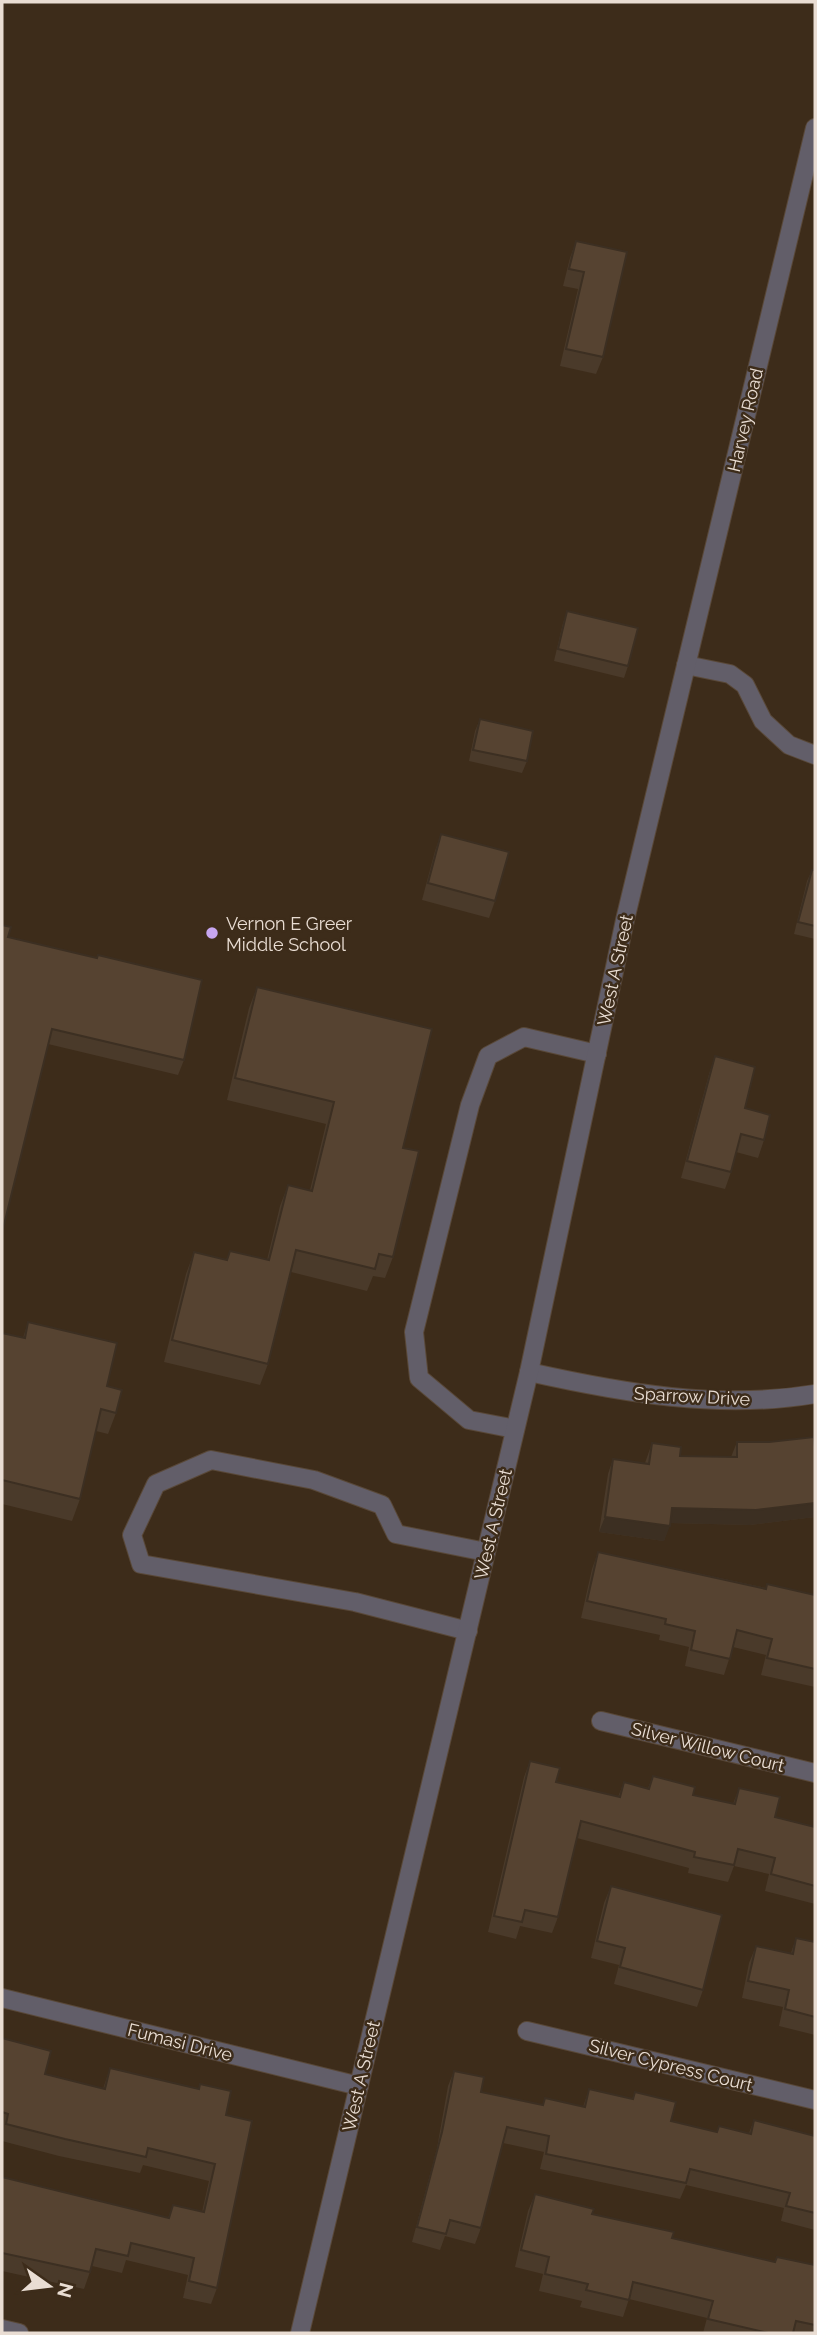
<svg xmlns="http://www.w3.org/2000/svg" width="817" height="2335" font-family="Raleway,sans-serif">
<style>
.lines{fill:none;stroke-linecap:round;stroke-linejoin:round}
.minor-casing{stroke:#594838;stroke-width:20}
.minor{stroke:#625e69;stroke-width:18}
.wall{fill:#4a3a2a}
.shaded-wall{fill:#3c2f22}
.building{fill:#564331;stroke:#3c2f22;stroke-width:2}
.poi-dot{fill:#c7a6f0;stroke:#3d2c1a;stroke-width:2.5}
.labels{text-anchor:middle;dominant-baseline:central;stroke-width:5;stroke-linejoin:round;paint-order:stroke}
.street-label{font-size:18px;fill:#e9ddd3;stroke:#3d2c1a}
.poi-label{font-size:18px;fill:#e9ddd3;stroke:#3d2c1a;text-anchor:start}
</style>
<rect width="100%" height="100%" fill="#3d2c1a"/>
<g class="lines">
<defs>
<g id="minor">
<polyline points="686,665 730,674 745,685 763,721 789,745 815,755"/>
<path d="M529,1372C623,1393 719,1410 815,1394"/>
<polyline points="515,1429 469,1420 419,1378 414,1332 470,1105 488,1056 524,1037 597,1054"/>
<polyline points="468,1631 355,1602 141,1564 132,1535 156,1484 211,1460 314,1480 382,1505 396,1534 486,1552"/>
<polyline points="601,1721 815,1773"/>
<polyline points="2,1998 359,2086"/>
<polyline points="527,2031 815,2100"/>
<polyline points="2,2329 19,2333"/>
<polyline points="300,2333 529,1372 625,920 815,128"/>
</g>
</defs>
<use href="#minor" class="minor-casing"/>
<use href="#minor" class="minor"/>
</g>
<g class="wall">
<polygon points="576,241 627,252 603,357 596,374 560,366 578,289 563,286 570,258"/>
<polygon points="567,611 628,666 624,678 554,661 563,623"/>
<polygon points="480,719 527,761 522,773 469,761 475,731"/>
<polygon points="441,834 495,901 489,918 422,900 435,851"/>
<polygon points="812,870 815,870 815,939 794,934 807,881"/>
<polygon points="8,937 184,1060 178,1075 48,1044"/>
<polygon points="257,987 403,1148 393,1257 385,1278 373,1276 367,1291 291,1272 268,1364 260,1385 164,1362 186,1274 194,1252 226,1260 230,1251 267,1260 280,1206 288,1185 310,1190 326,1124 227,1100 249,1008"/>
<polygon points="715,1056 764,1140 758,1158 736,1152 731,1172 725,1189 681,1178 709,1074"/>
<polygon points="28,1322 107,1386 116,1413 108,1434 96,1431 80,1499 72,1521 2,1504 2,1333 23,1338"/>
<polygon points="737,1442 815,1447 815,1517 750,1525 670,1523 664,1541 599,1532 608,1474 613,1459 645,1463 652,1443 680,1456 731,1457"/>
<polygon points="598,1552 766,1588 767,1584 815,1595 815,1687 761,1675 766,1655 733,1647 724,1675 685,1666 689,1647 659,1640 660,1635 581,1618 592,1569"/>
<polygon points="530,1761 556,1782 618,1797 624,1782 648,1788 653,1776 693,1795 733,1804 739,1788 775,1817 814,1827 815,1822 815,1904 765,1891 769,1874 734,1866 728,1882 688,1873 689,1868 577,1838 558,1917 552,1933 520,1926 516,1939 488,1932 524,1777"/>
<polygon points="611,1886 703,1990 697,2007 614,1984 619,1965 591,1958 604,1903"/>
<polygon points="796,1938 815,1942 815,2035 779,2026 783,2007 742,1998 749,1963 756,1946 791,1953"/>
<polygon points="2,2038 45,2074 103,2089 110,2068 226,2115 217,2288 211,2304 183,2298 188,2275 126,2260 122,2273 92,2266 84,2289 2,2271 2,2177 168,2218 173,2205 202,2212 209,2181 143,2165 140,2173 59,2156 2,2141"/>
<polygon points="454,2071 481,2092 543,2105 545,2098 583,2107 589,2089 632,2099 635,2092 671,2121 717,2132 719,2126 749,2133 754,2120 815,2136 815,2230 781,2221 784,2208 686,2185 680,2199 540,2169 544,2152 503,2143 481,2228 475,2244 445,2236 440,2250 412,2242 437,2148 448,2086"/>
<polygon points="535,2194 592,2214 672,2238 775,2262 777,2257 815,2265 815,2333 703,2333 707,2318 629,2299 623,2317 580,2307 582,2301 539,2291 543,2274 515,2267 528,2211"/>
</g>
<g class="shaded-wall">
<polygon points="815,1503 815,1517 750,1525 667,1523 672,1508"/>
<polygon points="605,1517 670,1526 664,1541 599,1532"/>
</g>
<g class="building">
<polygon points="576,241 627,252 603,357 566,349 584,272 569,269"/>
<polygon points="567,611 638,628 628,666 558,649"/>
<polygon points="480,719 533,731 527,761 473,750"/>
<polygon points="441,834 509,852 495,901 428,883"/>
<polygon points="812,870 815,870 815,926 798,922"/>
<polygon points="2,925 11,927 8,937 97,958 98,955 202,980 184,1060 52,1029 2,1233"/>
<polygon points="257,987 432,1029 403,1148 419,1151 393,1257 379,1254 375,1269 296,1250 268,1364 172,1340 194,1252 227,1260 230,1251 269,1260 288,1185 312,1191 334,1102 235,1078"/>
<polygon points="715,1056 755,1067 745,1108 770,1115 764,1140 741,1134 731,1172 687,1161"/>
<polygon points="28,1322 117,1343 107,1386 122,1390 116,1413 101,1409 80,1499 2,1480 2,1333 25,1338"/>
<polygon points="814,1437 815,1447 815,1503 756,1510 672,1508 670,1526 605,1517 613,1459 649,1464 652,1443 681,1447 680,1456 737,1457 737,1442 769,1442"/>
<polygon points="598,1552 766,1589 767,1584 815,1595 815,1669 767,1658 772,1639 737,1630 730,1659 691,1650 695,1631 665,1624 666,1619 587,1601"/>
<polygon points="530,1761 560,1768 556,1782 620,1797 624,1782 649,1789 653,1776 695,1787 693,1795 735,1804 739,1788 780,1797 775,1817 815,1827 815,1886 771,1874 775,1858 738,1849 734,1865 694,1857 695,1852 581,1821 558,1917 525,1910 522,1922 494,1916"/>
<polygon points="611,1886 722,1915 703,1990 620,1967 625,1948 597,1941"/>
<polygon points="796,1938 815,1942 815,2017 785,2009 789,1990 748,1981 756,1946 793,1954"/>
<polygon points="2,2038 51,2051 45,2074 105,2089 110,2068 199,2089 200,2084 231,2091 226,2115 252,2121 217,2288 189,2281 194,2258 131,2243 128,2256 96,2249 90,2272 2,2253 2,2177 169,2218 173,2205 204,2212 215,2164 148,2148 146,2157 65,2139 6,2124 8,2114 2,2112"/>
<polygon points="454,2071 484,2077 481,2092 543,2105 545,2098 585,2107 589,2089 633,2099 635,2092 676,2102 671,2121 717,2132 719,2126 751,2134 754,2120 815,2136 815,2213 786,2206 790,2193 690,2169 686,2183 546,2154 549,2136 507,2127 481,2228 450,2220 446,2234 417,2227 442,2132"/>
<polygon points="535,2194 594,2209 592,2214 674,2232 672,2238 775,2262 777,2257 815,2265 815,2325 796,2321 793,2333 768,2333 708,2319 713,2301 633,2282 629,2300 586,2290 588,2284 545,2274 549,2257 521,2250"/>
</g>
<circle class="poi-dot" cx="212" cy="933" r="7"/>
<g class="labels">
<g class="street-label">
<text transform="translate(745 420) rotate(-77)">Harvey Road</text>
<text transform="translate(615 970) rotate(-78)">West A Street</text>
<text transform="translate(692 1396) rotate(3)">Sparrow Drive</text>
<text transform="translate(493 1524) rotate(-77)">West A Street</text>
<text transform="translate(708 1747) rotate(14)">Silver Willow Court</text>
<text transform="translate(180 2042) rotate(14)">Fumasi Drive</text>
<text transform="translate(671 2065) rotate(14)">Silver Cypress Court</text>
<text transform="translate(361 2076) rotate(-77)">West A Street</text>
</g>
<g class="poi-label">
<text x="226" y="923">Vernon E Greer<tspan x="226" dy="21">Middle School</tspan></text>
</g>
</g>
<rect width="817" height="2335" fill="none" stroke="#e9ddd3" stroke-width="7"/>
<g transform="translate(49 2286) rotate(104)" stroke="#3d2c1a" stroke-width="5" paint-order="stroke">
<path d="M0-5L12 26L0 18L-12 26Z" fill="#e9ddd3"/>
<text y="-10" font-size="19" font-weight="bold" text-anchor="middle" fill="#e9ddd3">N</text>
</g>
</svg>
